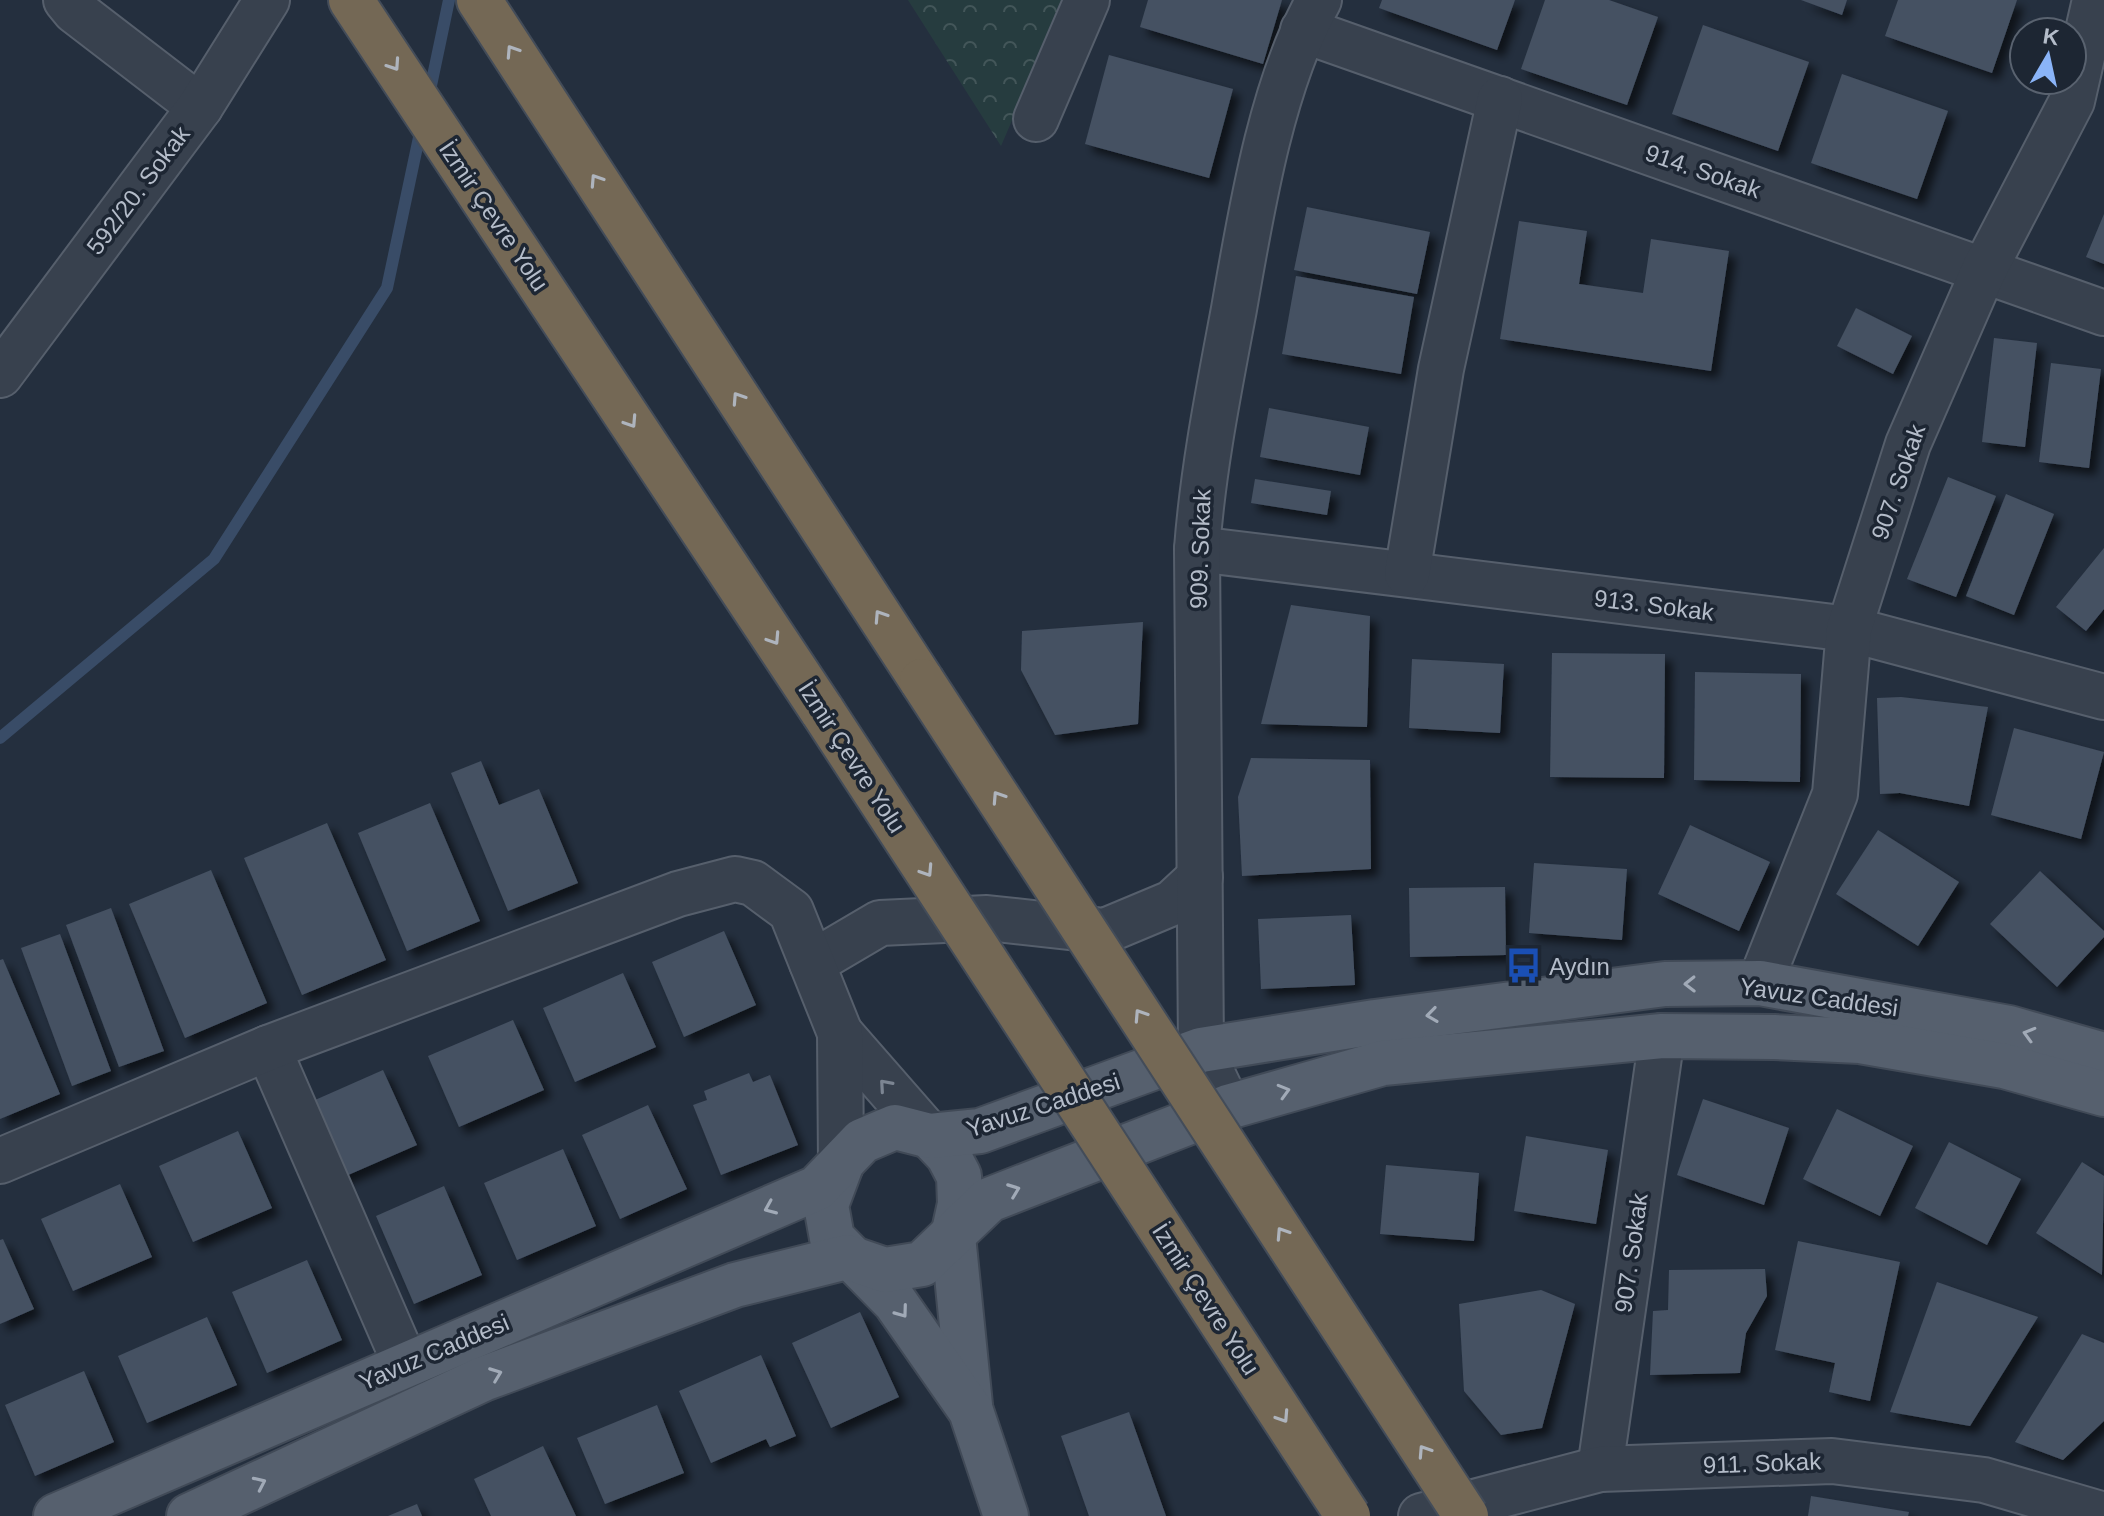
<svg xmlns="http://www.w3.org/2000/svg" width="2104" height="1516" font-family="Arial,sans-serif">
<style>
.forest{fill:url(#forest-crowns)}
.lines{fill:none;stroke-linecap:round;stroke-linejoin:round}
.stream{stroke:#394c67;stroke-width:12}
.building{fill:#455162;filter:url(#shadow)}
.minor-casing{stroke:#565f6c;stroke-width:48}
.major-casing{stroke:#414a57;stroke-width:48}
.highway-casing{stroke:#434c59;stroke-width:48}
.minor{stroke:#38414e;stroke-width:44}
.major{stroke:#56606e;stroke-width:44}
.highway{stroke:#746855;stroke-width:44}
.highway-bridge-casing{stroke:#434c59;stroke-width:48;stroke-linecap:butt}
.highway-bridge{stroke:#746855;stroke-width:44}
.oneway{stroke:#aeb4bd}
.oneway2{stroke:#a1aab7}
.oneway3{stroke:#7c8592}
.labels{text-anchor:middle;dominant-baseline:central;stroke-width:7;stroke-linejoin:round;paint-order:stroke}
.street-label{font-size:24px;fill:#b4bcc9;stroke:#1d2633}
.poi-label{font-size:24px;fill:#b4bcc9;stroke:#1d2633;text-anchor:start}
</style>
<defs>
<pattern id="forest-crowns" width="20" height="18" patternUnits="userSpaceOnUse" patternTransform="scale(2)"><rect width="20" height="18" fill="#263c3f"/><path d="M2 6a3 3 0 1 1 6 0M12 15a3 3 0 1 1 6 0" fill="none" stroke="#435659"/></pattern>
<filter id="shadow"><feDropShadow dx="7" dy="7" stdDeviation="4" flood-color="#0009"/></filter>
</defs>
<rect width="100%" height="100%" fill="#242f3e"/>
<polygon class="forest" points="908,0 1064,0 1001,146"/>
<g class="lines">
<g class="stream">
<polyline points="429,95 449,0"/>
<polyline points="0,738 214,559 387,288 421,128"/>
</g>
</g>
<g class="building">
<polygon points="1148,0 1282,0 1263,64 1140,27"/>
<polygon points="1382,0 1515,0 1497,50 1379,8"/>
<polygon points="1545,0 1609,0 1658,17 1627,105 1521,69"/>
<polygon points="1801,0 1847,0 1842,15"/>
<polygon points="1898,0 2017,0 1992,73 1885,36"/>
<polygon points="1703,25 1809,62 1778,151 1672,114"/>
<polygon points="1109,55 1233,89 1209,178 1085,144"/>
<polygon points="1842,74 1948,111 1917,199 1811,163"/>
<polygon points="1307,207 1430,232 1417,294 1294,270"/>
<polygon points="2104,214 2104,264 2086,257"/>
<polygon points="1519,221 1587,231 1579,284 1643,293 1651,239 1729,251 1711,371 1500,339"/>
<polygon points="1296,276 1414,297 1401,374 1282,354"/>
<polygon points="1856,308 1912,336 1893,374 1837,346"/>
<polygon points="1994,338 2037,343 2025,447 1982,442"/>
<polygon points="2051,363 2101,369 2089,468 2039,462"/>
<polygon points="1269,408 1369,427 1360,475 1260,457"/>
<polygon points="1948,477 1996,496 1956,597 1907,579"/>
<polygon points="1255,479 1331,491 1327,515 1251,503"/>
<polygon points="2006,494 2054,514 2014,615 1966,596"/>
<polygon points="2104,548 2104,609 2086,631 2056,607"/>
<polygon points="1291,605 1370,616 1367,727 1261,724"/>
<polygon points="1143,622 1138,724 1055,735 1021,670 1022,631"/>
<polygon points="1552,653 1665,654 1664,778 1550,777"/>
<polygon points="1412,659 1504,664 1500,733 1409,728"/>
<polygon points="1695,672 1801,674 1800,782 1694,780"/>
<polygon points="1901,697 1988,707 1969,806 1900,793 1880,794 1877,698"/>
<polygon points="2014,728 2104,752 2081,839 1991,815"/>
<polygon points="1251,758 1370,760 1371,869 1242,876 1238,797"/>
<polygon points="481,761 499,805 539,789 578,883 508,911 451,773"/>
<polygon points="430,803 480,921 407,951 358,833"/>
<polygon points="327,823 386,960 302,995 244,858"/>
<polygon points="1690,825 1770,862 1739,931 1658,894"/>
<polygon points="1878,830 1959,882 1918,946 1836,894"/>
<polygon points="1534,863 1627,869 1622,940 1529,933"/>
<polygon points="211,870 267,1003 185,1038 129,904"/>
<polygon points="2040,871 2104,931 2104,937 2057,987 1990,924"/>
<polygon points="1505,887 1506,955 1410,957 1409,888"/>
<polygon points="111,908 164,1051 119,1067 66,925"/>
<polygon points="1351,915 1355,985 1261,989 1258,919"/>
<polygon points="724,931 756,1005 684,1037 652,962"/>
<polygon points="60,934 111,1071 72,1086 21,948"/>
<polygon points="3,959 60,1094 0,1119 0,960"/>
<polygon points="623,973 656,1047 575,1082 543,1008"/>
<polygon points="513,1020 544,1090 459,1127 428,1056"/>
<polygon points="383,1070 417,1145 339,1179 306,1104"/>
<polygon points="749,1073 753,1082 770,1075 798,1145 721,1175 693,1105 707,1100 704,1091"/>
<polygon points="1703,1099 1789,1128 1764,1205 1677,1175"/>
<polygon points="648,1105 687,1189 620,1219 582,1135"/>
<polygon points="1837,1109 1913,1146 1880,1216 1803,1179"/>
<polygon points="238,1131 272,1208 193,1242 159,1166"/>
<polygon points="1526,1136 1608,1150 1596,1224 1514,1211"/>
<polygon points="1949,1142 2021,1179 1987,1245 1915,1208"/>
<polygon points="563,1149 596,1226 517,1260 484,1183"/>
<polygon points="2082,1162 2104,1176 2102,1275 2036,1233"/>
<polygon points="1386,1165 1479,1173 1474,1241 1380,1234"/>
<polygon points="120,1184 152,1257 73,1291 41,1219"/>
<polygon points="444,1186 482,1275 414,1304 376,1216"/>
<polygon points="3,1239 34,1309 0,1324 0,1240"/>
<polygon points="1798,1241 1900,1262 1870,1401 1829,1392 1835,1363 1775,1350"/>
<polygon points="307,1260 342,1340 267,1373 232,1292"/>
<polygon points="1765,1269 1767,1296 1746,1333 1740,1373 1650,1375 1653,1311 1668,1310 1669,1270"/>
<polygon points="1937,1282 2038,1317 1970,1426 1890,1412"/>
<polygon points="1541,1290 1575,1304 1542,1428 1501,1435 1464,1391 1459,1304"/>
<polygon points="860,1312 899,1397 831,1428 792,1343"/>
<polygon points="207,1317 237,1385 147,1423 118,1356"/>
<polygon points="2082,1334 2104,1343 2104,1421 2063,1460 2015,1442"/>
<polygon points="761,1355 796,1436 770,1447 766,1439 711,1463 679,1391"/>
<polygon points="84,1371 114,1442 35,1476 5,1405"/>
<polygon points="657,1405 684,1473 605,1504 577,1438"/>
<polygon points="1129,1412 1166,1516 1089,1516 1061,1436"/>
<polygon points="543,1446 576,1516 491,1516 474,1479"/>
<polygon points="1811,1496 1909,1512 1908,1516 1808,1516"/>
<polygon points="417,1504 422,1516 388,1516"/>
</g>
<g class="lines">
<defs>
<g id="minor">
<polyline points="66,0 75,11 200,107"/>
<polyline points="1303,30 2104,313"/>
<polyline points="1036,119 1087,0"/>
<polyline points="0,375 200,107 267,0"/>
<polyline points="1197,549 1849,629 2104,697"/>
<polyline points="1407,574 1441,369 1500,99"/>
<polyline points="812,963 880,923 987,918 1105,931 1172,903 1200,877"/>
<polyline points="1760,983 1835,794 1849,629 1908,444 1984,270 2072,101 2095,0"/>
<polyline points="840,1033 930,1136"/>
<polyline points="268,1048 405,1363"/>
<path d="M1228,1107L1201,1050L1197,549C1203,468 1219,389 1234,309C1251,212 1271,86 1319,0"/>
<polyline points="0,1161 268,1048 678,894 735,879 753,883 791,911 840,1033 841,1165"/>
<polyline points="1600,1469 1662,1036"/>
<polyline points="1421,1516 1600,1469 1832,1461 1984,1480 2104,1515"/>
</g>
<g id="major">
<polyline points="930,1136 948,1155 959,1176 960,1204 953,1236 970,1405"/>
<polyline points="841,1165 826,1205 832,1238 895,1302 971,1411 1006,1516"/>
<polyline points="56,1516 817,1188 862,1141 895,1127 930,1136 980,1131 1201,1050 1375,1022 1665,984 1760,983 2009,1028 2104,1055"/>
<polyline points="189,1516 483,1379 735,1285 847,1257 885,1270 922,1264 989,1200 1228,1107 1383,1063 1662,1036 1774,1037 1860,1041 2004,1066 2104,1094"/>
</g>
<g id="highway">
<polyline points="351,0 823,712"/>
<polyline points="479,0 922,681"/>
</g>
</defs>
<use href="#minor" class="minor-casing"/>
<use href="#major" class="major-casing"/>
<use href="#highway" class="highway-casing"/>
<use href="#minor" class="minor"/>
<use href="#major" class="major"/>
<use href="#highway" class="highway"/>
<defs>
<g id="highway-bridge">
<polyline points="922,681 1466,1516"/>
<polyline points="823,712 1348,1516"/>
</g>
</defs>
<use href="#highway-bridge" class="highway-bridge-casing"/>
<use href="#highway-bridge" class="highway-bridge"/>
</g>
<defs><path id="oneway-chevron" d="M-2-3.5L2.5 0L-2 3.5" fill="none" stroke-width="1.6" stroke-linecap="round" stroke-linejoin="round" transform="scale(2)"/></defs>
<g class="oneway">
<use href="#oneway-chevron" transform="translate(512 51) rotate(-123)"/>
<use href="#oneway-chevron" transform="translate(394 65) rotate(56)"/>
<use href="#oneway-chevron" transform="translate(596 180) rotate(-123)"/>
<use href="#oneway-chevron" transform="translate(738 398) rotate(-123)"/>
<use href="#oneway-chevron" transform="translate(631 422) rotate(57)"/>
<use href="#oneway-chevron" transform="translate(880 616) rotate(-123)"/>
<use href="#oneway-chevron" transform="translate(774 639) rotate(57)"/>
<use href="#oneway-chevron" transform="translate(998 797) rotate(-123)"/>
<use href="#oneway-chevron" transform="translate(927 871) rotate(57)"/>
<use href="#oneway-chevron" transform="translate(1140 1015) rotate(-123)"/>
<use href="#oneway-chevron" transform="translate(1282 1233) rotate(-123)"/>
<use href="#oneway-chevron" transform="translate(1283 1417) rotate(57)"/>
<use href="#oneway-chevron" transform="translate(1424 1451) rotate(-123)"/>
</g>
<g class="oneway2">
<use href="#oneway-chevron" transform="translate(1690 984) rotate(179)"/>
<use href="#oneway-chevron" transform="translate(1432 1015) rotate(172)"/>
<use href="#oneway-chevron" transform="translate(2029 1034) rotate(-164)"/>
<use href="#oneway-chevron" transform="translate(1284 1091) rotate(-16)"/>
<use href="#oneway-chevron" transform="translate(1014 1190) rotate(-21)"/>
<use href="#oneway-chevron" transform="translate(770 1208) rotate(157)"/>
<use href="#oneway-chevron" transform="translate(902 1312) rotate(54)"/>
<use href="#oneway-chevron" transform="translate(496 1374) rotate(-21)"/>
<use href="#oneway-chevron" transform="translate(260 1483) rotate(-25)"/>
</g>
<use class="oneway3" href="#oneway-chevron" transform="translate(885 1085) rotate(-131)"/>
<defs>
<symbol id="bus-bare" viewBox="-9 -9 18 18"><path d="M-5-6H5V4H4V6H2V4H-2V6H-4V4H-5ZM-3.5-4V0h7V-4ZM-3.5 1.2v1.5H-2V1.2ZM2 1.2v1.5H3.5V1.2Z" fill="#1a4fb4" stroke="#1d2633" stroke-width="2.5" paint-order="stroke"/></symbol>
</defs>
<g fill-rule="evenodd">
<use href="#bus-bare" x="1498" y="940" width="51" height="51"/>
</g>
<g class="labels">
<g class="street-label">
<text transform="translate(1703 171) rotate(19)">914. Sokak</text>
<text transform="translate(138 190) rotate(-53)">592/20. Sokak</text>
<text transform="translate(494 216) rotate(56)">İzmir Çevre Yolu</text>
<text transform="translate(1898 482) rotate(-71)">907. Sokak</text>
<text transform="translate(1200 549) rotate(-88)">909. Sokak</text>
<text transform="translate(1654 605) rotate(7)">913. Sokak</text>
<text transform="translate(852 757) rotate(57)">İzmir Çevre Yolu</text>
<text transform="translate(1819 997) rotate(8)">Yavuz Caddesi</text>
<text transform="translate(1043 1105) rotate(-18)">Yavuz Caddesi</text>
<text transform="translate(1631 1253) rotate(-82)">907. Sokak</text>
<text transform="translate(1206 1299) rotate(57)">İzmir Çevre Yolu</text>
<text transform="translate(434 1352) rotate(-23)">Yavuz Caddesi</text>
<text transform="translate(1762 1463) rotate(-2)">911. Sokak</text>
</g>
<g class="poi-label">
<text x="1549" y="966">Aydın</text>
</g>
</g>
<g transform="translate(2048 56) rotate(9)"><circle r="38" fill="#1d2633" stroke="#59626f" stroke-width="2"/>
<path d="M0-6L14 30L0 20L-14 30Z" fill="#8ab4f8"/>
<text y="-12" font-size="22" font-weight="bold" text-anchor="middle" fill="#b4bcc9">K</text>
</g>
</svg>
